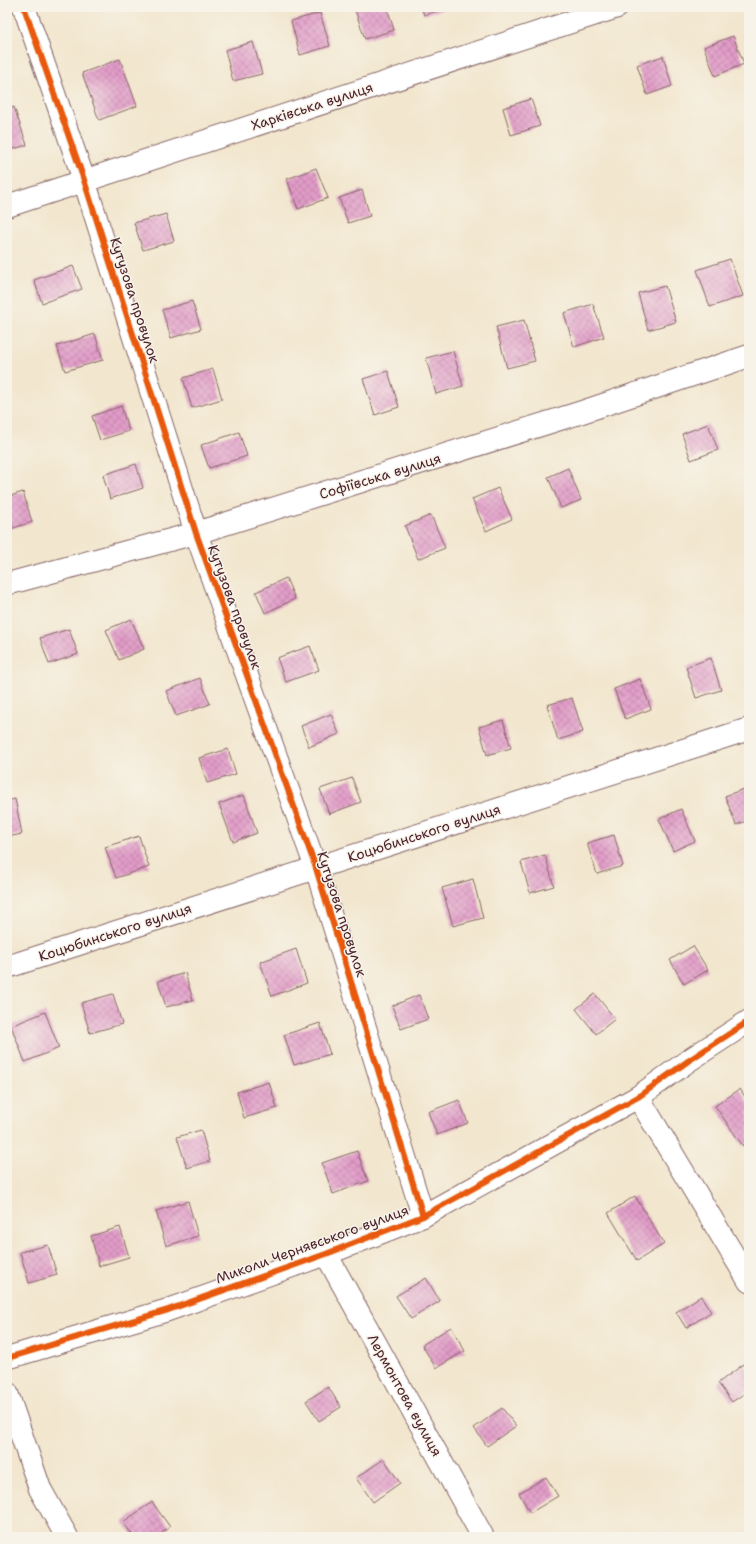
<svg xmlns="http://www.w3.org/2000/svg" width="756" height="1544" font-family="'Shantell Sans',sans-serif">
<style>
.building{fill:url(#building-cross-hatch)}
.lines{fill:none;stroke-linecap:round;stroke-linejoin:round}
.street-casing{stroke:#856564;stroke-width:24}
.street{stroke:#fff;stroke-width:22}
.cycleway-casing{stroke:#f7f3e8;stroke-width:8}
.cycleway{stroke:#e8590c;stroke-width:6}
.labels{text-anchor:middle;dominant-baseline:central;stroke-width:3;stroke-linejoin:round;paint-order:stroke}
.street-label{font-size:14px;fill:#4a1f2b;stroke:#f7f3e8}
</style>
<defs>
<pattern id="building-cross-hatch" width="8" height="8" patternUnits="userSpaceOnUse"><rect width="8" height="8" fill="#e29cc9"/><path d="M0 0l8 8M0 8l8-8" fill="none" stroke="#b97fa3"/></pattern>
</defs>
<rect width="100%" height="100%" fill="#f7f3e8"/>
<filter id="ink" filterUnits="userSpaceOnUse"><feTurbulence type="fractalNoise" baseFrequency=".025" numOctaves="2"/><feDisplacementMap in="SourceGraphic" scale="8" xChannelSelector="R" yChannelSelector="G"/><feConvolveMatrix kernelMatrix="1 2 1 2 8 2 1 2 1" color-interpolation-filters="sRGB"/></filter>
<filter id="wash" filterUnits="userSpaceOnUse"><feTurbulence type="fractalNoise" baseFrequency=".012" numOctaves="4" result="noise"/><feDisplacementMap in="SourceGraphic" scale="16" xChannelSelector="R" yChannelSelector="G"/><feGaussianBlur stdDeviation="0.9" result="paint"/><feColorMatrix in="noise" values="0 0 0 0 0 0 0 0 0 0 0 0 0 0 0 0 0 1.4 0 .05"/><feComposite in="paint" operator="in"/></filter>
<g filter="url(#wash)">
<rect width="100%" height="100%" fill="#f2e6ce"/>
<g id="blocks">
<g class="building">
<polygon points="354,7 387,7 394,30 365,39"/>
<polygon points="421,7 450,7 424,15"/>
<polygon points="320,13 330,46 300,55 291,21"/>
<polygon points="733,36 744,64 715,76 704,47"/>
<polygon points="253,42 262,74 233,81 225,50"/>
<polygon points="663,56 672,86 647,95 637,65"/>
<polygon points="120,59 137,106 99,120 82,73"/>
<polygon points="531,99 540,126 511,135 503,108"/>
<polygon points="14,107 27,145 7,151 7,110"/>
<polygon points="316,168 328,198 298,209 287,179"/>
<polygon points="362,190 370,216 348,223 339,198"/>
<polygon points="166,214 174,241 143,250 134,223"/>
<polygon points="730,259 743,296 710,307 697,270"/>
<polygon points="73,266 82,289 42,303 34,280"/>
<polygon points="665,286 676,322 648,330 638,293"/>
<polygon points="192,301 201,329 171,338 162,310"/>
<polygon points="593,304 604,337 574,347 564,313"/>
<polygon points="524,320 535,361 507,368 496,327"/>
<polygon points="95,334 103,360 65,371 57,346"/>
<polygon points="453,351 463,386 436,394 426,358"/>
<polygon points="213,369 222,399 192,408 183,378"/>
<polygon points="388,371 399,407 375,415 363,379"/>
<polygon points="121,406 129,431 100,440 92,416"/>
<polygon points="708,424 718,450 691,460 682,434"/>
<polygon points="239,432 247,456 209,468 201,445"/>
<polygon points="136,464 143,488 110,499 103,475"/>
<polygon points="568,468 581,500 561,508 548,477"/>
<polygon points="498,488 512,519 486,531 472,499"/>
<polygon points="23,492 32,522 7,530 7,497"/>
<polygon points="431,515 445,548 418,559 405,526"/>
<polygon points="286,578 295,599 265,613 256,592"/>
<polygon points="131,619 144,649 119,660 106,630"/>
<polygon points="69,629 78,654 49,664 40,638"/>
<polygon points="310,646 319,670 286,682 277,658"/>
<polygon points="711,658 721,690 696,698 686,667"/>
<polygon points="200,678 210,704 176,716 166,691"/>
<polygon points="640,679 651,709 625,719 614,689"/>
<polygon points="572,698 583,732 558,740 547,705"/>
<polygon points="331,714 339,734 309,747 301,726"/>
<polygon points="503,720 511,748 487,755 479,727"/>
<polygon points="228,749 236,774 207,783 199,758"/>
<polygon points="352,778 361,802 329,814 320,789"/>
<polygon points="749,787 749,820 736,825 725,796"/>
<polygon points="244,795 257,833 233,842 219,804"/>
<polygon points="15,799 22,834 7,837 7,801"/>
<polygon points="681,809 695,841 673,851 659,819"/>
<polygon points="614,835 623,866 597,874 587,843"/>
<polygon points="139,836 149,867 116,878 105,847"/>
<polygon points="545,855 554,886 530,893 521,862"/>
<polygon points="473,879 483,918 453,926 442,888"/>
<polygon points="693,946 708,970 684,984 670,960"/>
<polygon points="296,949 307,983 272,996 260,962"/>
<polygon points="185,973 193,1000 166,1007 158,981"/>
<polygon points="113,994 122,1024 90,1033 81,1003"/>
<polygon points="595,994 615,1019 596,1034 576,1009"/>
<polygon points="419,995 428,1019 401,1029 392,1006"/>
<polygon points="45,1012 59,1048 25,1062 11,1026"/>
<polygon points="320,1023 330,1054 294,1065 284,1035"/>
<polygon points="269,1082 277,1108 244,1118 237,1092"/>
<polygon points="740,1089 749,1103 749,1142 743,1146 715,1106"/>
<polygon points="459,1100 468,1123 437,1135 428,1112"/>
<polygon points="201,1130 210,1161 187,1168 177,1137"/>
<polygon points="357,1151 368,1181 333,1194 322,1163"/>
<polygon points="635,1196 664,1244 637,1261 608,1213"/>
<polygon points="188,1201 198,1236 166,1246 156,1211"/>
<polygon points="120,1227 129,1257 99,1266 91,1236"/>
<polygon points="48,1245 57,1275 29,1283 20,1252"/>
<polygon points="426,1278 440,1301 411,1319 396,1296"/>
<polygon points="701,1296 711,1312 686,1328 676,1312"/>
<polygon points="451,1327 465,1351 436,1368 422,1345"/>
<polygon points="744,1364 749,1371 749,1390 732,1402 718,1383"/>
<polygon points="328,1387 341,1407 319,1421 306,1401"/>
<polygon points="502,1408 516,1426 487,1446 474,1428"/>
<polygon points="384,1459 400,1483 373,1502 356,1478"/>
<polygon points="546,1477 558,1496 530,1513 519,1493"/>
<polygon points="152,1502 170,1527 156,1537 134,1537 123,1522"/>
</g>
</g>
</g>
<g filter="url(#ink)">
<use href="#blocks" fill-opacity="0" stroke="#856564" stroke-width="1"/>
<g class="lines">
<defs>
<g id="street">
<polyline points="24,7 84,180 196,533 316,868 423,1216"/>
<polyline points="7,206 617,7"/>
<polyline points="7,584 196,533 579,413 749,356"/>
<polyline points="7,967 749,729"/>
<polyline points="638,1097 749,1281"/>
<polyline points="326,1254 483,1537"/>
<polyline points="7,1358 168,1310 326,1254 423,1216 638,1097 688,1061 749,1021"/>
<polyline points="7,1393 40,1489 67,1537"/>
</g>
</defs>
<use href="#street" class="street-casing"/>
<use href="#street" class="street"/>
<defs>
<g id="cycleway">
<polyline points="24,7 84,180 196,533 316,868 423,1216"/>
<polyline points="7,1358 168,1310 326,1254 423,1216 638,1097 688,1061 749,1021"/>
</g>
</defs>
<use href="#cycleway" class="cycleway-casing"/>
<use href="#cycleway" class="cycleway"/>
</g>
</g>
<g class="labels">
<g class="street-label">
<text transform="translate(312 106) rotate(-18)">Харківська вулиця</text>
<text transform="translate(135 300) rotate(72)">Кутузова провулок</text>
<text transform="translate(380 476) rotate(-17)">Софіївська вулиця</text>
<text transform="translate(235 607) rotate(70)">Кутузова провулок</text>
<text transform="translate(424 833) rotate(-18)">Коцюбинського вулиця</text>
<text transform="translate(342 914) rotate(72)">Кутузова провулок</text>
<text transform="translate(115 932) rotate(-18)">Коцюбинського вулиця</text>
<text transform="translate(312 1244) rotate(-20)">Миколи Чернявського вулиця</text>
<text transform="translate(405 1395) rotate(61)">Лермонтова вулиця</text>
</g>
</g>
<rect width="756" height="1544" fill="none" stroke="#f7f3e8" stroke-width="24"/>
</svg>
